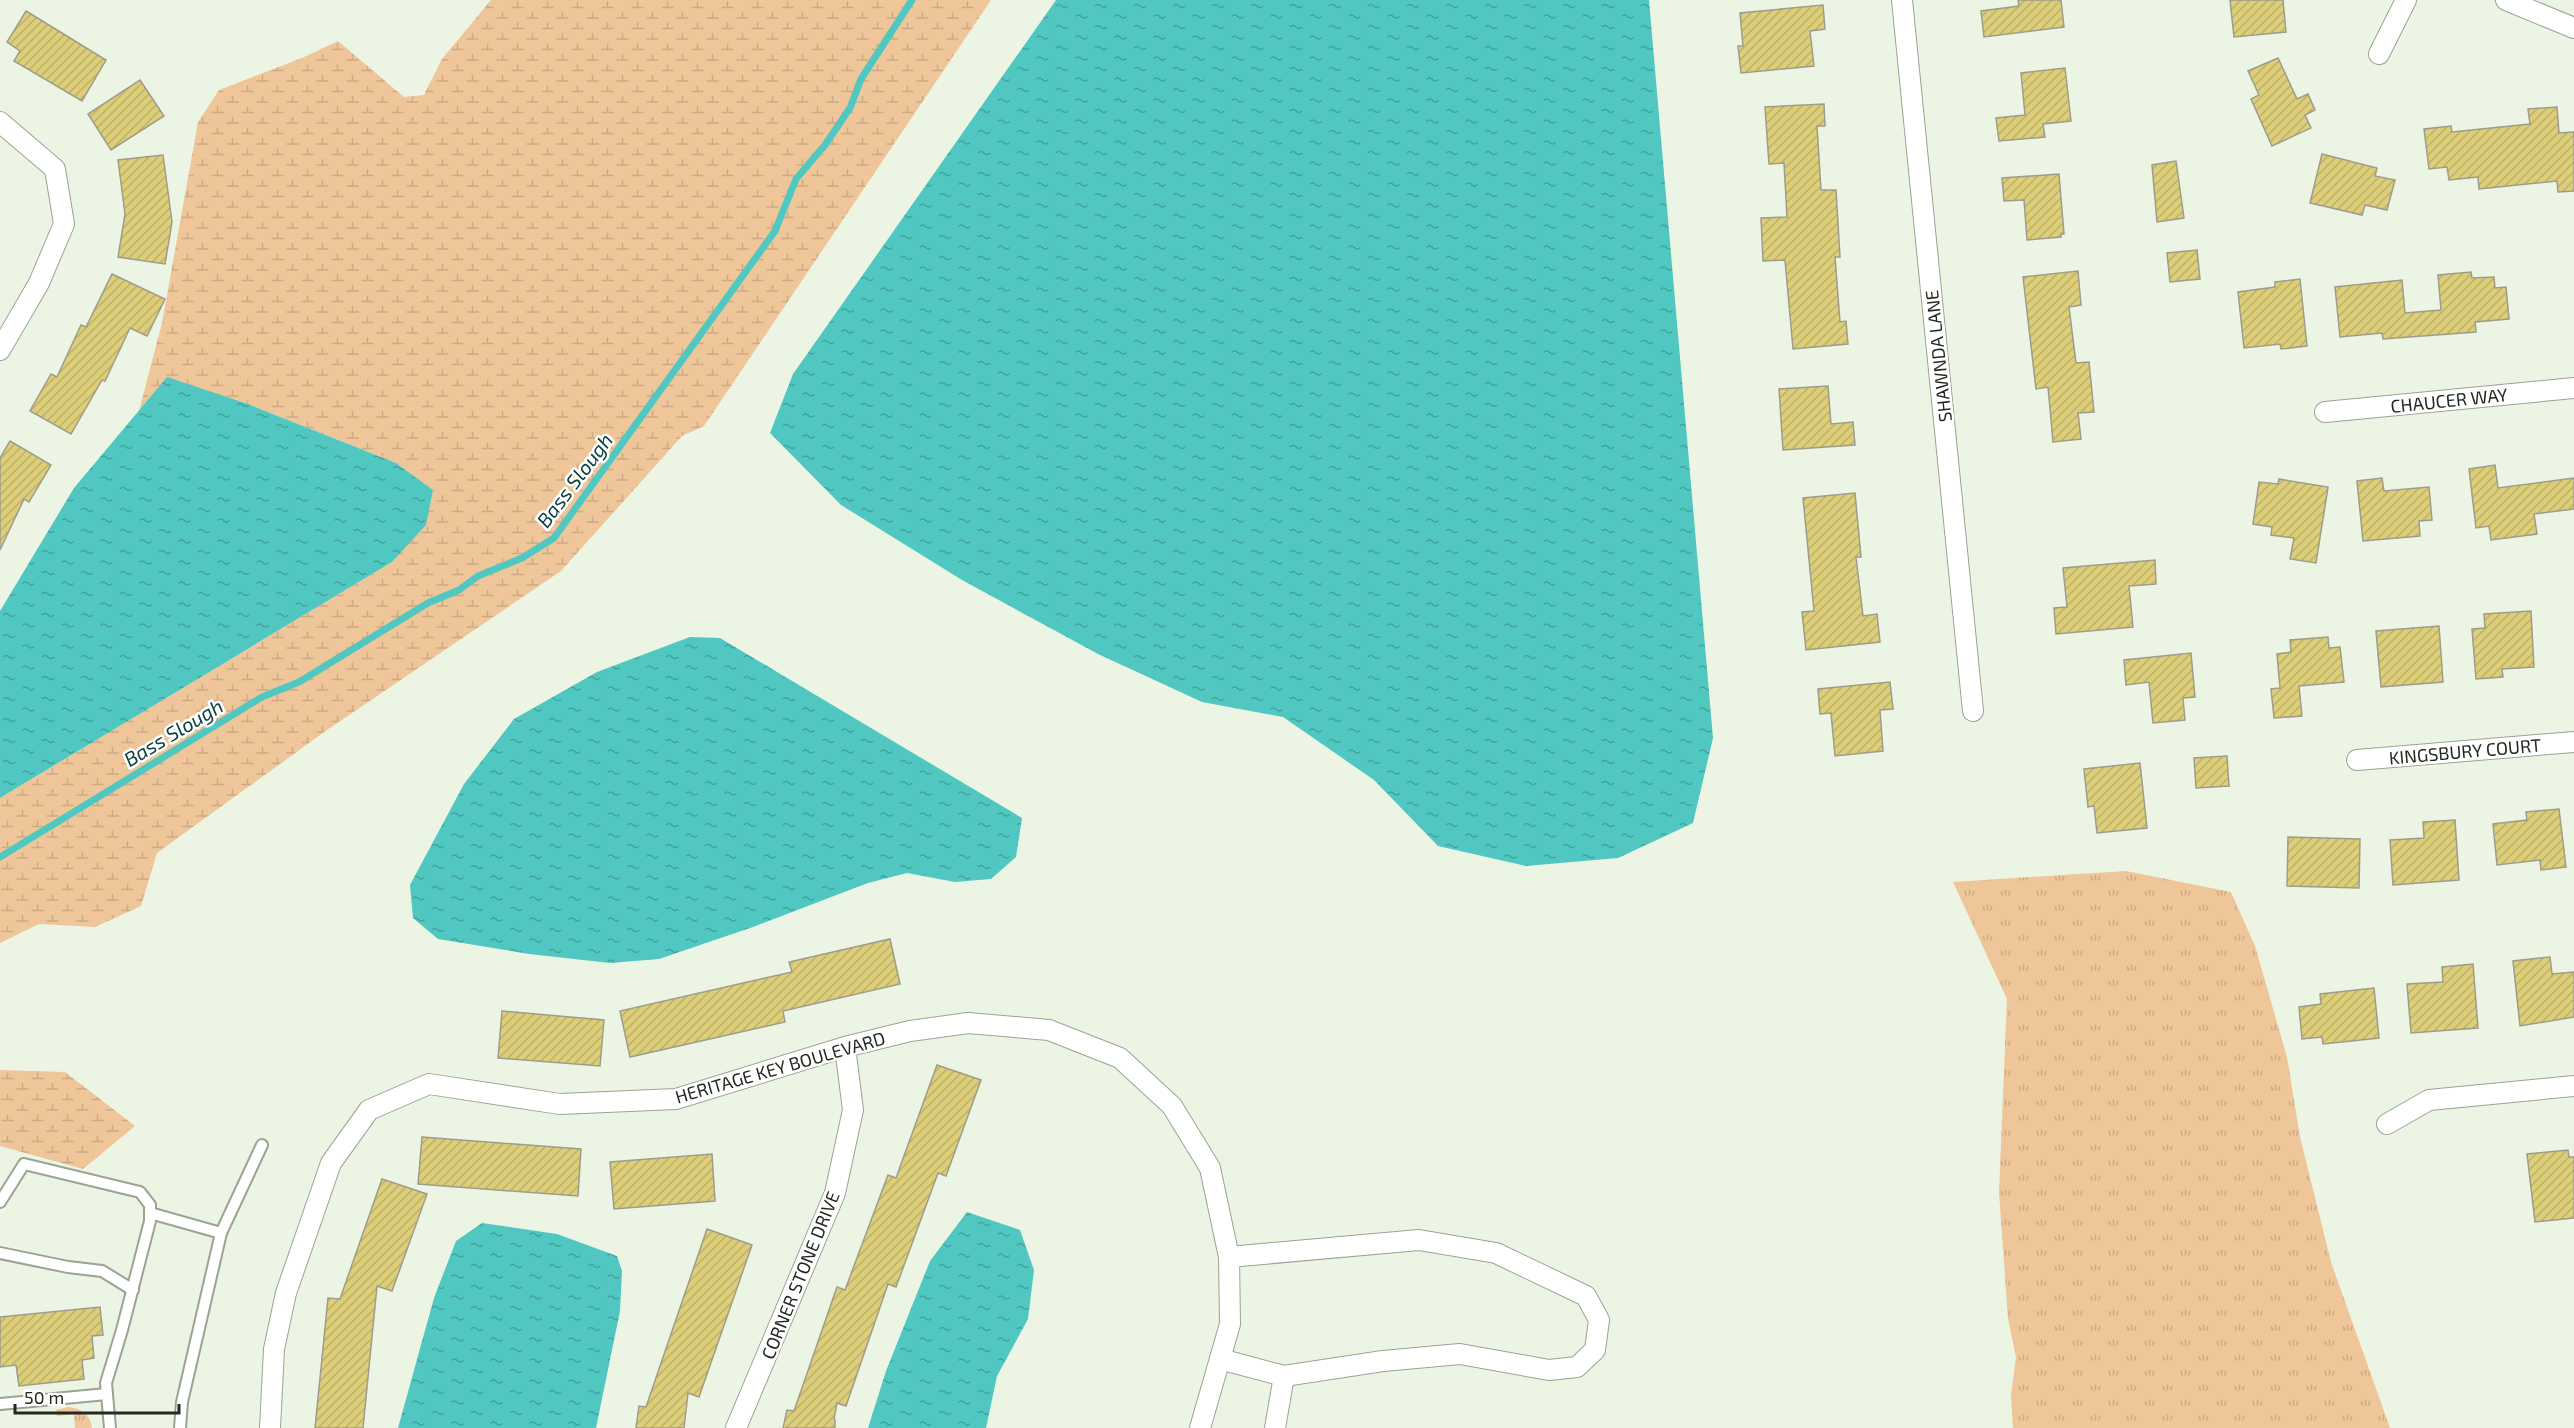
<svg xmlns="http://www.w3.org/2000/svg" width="2574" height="1428" font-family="'Exo 2',sans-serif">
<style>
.grass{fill:url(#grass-tufts)}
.wetland{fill:url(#wetland-marsh)}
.water{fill:url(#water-ripples)}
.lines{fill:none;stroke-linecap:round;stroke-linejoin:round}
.stream{stroke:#50c8c1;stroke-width:7}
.building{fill:url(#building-hatch);stroke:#9e9c8b;stroke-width:1.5}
.lane-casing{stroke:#9ba394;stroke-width:14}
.street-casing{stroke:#9ba394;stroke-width:22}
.lane{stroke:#fff;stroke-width:10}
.street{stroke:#fff;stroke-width:20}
.labels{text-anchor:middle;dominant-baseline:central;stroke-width:5;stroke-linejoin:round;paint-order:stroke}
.street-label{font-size:18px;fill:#242822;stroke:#fff}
.water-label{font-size:20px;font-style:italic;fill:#08413e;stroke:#fff}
</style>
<defs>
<pattern id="grass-tufts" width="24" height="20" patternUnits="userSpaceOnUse" patternTransform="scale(1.5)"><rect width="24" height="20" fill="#efc699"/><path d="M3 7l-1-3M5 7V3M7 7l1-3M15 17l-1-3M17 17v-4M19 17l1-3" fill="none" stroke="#cdaa84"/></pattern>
<pattern id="wetland-marsh" width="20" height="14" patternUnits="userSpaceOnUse" patternTransform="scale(1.5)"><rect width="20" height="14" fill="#efc699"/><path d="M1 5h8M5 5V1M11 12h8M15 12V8" fill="none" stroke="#cdaa84"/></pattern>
<pattern id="water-ripples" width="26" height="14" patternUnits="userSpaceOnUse" patternTransform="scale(1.5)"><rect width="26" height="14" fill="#50c8c1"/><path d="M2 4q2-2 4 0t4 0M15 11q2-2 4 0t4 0" fill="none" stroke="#42a29c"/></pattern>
<pattern id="building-hatch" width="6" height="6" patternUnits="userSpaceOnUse" patternTransform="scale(1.5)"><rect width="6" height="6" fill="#ddce79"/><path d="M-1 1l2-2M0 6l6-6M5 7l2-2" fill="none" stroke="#beb168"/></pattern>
</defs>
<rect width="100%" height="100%" fill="#ecf5e4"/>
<g class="grass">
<polygon points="2126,871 2231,892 2255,946 2287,1057 2300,1137 2331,1262 2390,1428 2013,1428 2011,1395 2016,1357 2008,1319 1999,1192 2007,999 1953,882"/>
<path d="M68,1407C81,1408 91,1415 92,1428H75L74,1414L58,1416L56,1414V1410Z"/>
</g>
<g class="wetland">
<polygon points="491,0 991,0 704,426 682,436 561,571 327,730 157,853 141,906 95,927 39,924 0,943 0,798 392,562 433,490 396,463 248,404 167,378 139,411 162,323 198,122 219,90 302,58 338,41 404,97 424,95 442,59"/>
<polygon points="0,1070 65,1072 135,1126 83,1169 0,1146"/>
</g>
<g class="water">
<polygon points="1056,0 1649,0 1713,738 1693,823 1618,858 1526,866 1438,846 1374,780 1283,717 1202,702 1098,654 962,580 841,505 770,433 793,374"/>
<polygon points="167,377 248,404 396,463 433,490 426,525 392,562 0,798 0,611 74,488"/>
<polygon points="690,637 720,638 1022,818 1016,857 991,879 955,882 907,873 868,883 753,927 659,959 610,963 529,954 438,939 413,918 410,885 464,784 514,719 597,672"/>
<polygon points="967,1212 1020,1230 1034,1270 1028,1319 997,1376 986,1428 868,1428 886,1371 930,1261"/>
<polygon points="482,1223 557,1234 617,1256 622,1271 620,1311 596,1428 398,1428 434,1298 456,1241"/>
</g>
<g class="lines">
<polyline class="stream" points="0,857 262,697 299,682 428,603 459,590 478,576 522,558 554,538 775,231 796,179 825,145 850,108 861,79 912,0"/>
</g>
<g class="building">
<polygon points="2018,0 2061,0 2064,27 1984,37 1981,11 2019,6"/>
<polygon points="2230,0 2283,0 2286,32 2234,37"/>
<polygon points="1823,5 1825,29 1810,31 1814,66 1741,73 1738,46 1743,46 1740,13"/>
<polygon points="26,11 106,60 82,101 14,61 20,51 7,42"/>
<polygon points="2278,58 2297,99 2308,94 2315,110 2305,115 2311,128 2272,146 2251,99 2259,95 2248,71"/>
<polygon points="2065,68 2071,121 2043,124 2045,137 1999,141 1996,118 2025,115 2021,73"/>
<polygon points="140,80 164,116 111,150 88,114"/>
<polygon points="1824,104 1825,126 1817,126 1821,190 1836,190 1840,257 1835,257 1840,322 1846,321 1848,344 1793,349 1785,260 1763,261 1761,218 1787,217 1784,163 1769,164 1765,107"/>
<polygon points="2557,107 2559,133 2574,132 2574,191 2558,192 2557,181 2479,189 2478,177 2449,180 2447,167 2429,169 2424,129 2451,126 2452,132 2530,124 2528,109"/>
<polygon points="2322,154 2377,168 2375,176 2395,180 2387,210 2365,205 2362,215 2310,203"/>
<polygon points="163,155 172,222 165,264 118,257 125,214 118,160"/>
<polygon points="2176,161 2184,218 2157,222 2152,165"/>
<polygon points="2059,174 2064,234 2061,234 2061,237 2027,240 2024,200 2004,201 2002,178"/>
<polygon points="2197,250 2200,279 2170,282 2167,253"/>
<polygon points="2078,271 2081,305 2069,307 2076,363 2089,362 2094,412 2078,413 2081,439 2053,442 2048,387 2036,389 2023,277"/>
<polygon points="2471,272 2472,278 2494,277 2495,288 2506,287 2509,319 2475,322 2476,332 2383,339 2382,333 2340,337 2335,287 2402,280 2405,313 2441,310 2438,275"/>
<polygon points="112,274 165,299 147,336 130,328 105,381 102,380 71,434 30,411 51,374 57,377 81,325 86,327"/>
<polygon points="2300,279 2307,346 2281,349 2280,344 2244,348 2238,292 2275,287 2275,282"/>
<polygon points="1828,386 1831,424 1853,422 1855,445 1783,450 1779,389"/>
<polygon points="10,441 51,465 29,502 24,499 0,550 0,458"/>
<polygon points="2495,465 2498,488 2574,478 2574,509 2534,514 2537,534 2491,540 2489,526 2476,528 2469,469"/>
<polygon points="2382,478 2384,491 2429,487 2432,520 2419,521 2420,536 2363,541 2357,481"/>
<polygon points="2279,479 2328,487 2316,563 2290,559 2294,538 2271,535 2272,527 2253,524 2259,482 2278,484"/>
<polygon points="1855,493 1861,557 1856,557 1863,616 1877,614 1880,642 1806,650 1802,612 1814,611 1803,498"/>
<polygon points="2155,560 2156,584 2129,586 2133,627 2056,634 2054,608 2067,607 2063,568"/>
<polygon points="2531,611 2534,667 2502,669 2503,677 2476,679 2472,629 2485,628 2484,614"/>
<polygon points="2439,626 2443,682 2381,687 2376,631"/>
<polygon points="2328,637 2329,648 2340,647 2344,682 2299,686 2302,716 2274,718 2271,689 2280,688 2277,654 2291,652 2290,640"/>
<polygon points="2191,653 2195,697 2183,698 2185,720 2153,723 2149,682 2126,685 2124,660"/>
<polygon points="1890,682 1893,709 1880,710 1883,751 1835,756 1831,713 1820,714 1818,689"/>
<polygon points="2227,756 2229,786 2196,788 2194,758"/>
<polygon points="2140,763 2147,828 2097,833 2094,806 2088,807 2084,769"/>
<polygon points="2559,809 2566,867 2541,870 2540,860 2497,865 2493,824 2527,820 2526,812"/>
<polygon points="2455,820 2459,880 2393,885 2390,840 2424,838 2423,822"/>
<polygon points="2288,837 2360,839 2359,888 2287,886"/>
<polygon points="890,939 900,984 783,1011 785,1022 630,1057 620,1011 792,972 789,962"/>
<polygon points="2550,957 2552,974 2574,972 2574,1017 2520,1026 2513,961"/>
<polygon points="2473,964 2478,1028 2411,1033 2407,984 2443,982 2442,967"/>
<polygon points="2374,988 2379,1038 2323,1044 2322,1037 2302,1039 2299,1007 2321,1004 2320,994"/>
<polygon points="502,1011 604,1020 600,1066 498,1058"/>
<polygon points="937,1065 981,1080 946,1176 938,1173 896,1287 888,1284 846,1406 837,1403 834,1419 835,1420 835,1428 783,1428 787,1410 794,1411 837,1287 845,1290 888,1175 896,1178"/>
<polygon points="422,1137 581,1149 578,1196 418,1184"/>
<polygon points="2568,1150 2569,1157 2574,1157 2574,1218 2535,1222 2527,1154"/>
<polygon points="712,1154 715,1201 614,1209 610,1162"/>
<polygon points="382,1179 427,1194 392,1291 377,1286 363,1428 315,1428 328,1298 340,1299"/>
<polygon points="707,1229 752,1245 699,1397 688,1393 684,1428 636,1428 639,1406 646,1407"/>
<polygon points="100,1307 103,1335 92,1336 94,1358 82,1360 84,1379 19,1386 16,1365 0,1367 0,1317"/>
</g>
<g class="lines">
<defs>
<g id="lane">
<polyline points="0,1202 24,1164 140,1192 150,1205 150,1221 122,1330 106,1383 110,1428"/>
<polyline points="150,1213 221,1233"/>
<polyline points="0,1253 68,1267 102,1271 133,1290"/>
<polyline points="0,1404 107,1394"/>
<polyline points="180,1428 182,1402 221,1233 262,1145"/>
</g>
<g id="street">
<polyline points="1902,0 1973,711"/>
<polyline points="2506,0 2574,28"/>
<polyline points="2379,54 2406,0"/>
<polyline points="0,122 55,169 64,224 39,283 0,350"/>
<polyline points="2325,412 2574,388"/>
<polyline points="2357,760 2574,742"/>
<polyline points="2387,1124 2429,1100 2574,1086"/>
<polyline points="1229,1257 1419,1240 1496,1253 1586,1296 1599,1320 1595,1350 1577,1367 1549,1370 1460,1354 1383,1361 1284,1376"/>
<polyline points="1220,1359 1284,1376 1275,1428"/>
<polyline points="270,1428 274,1349 286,1293 331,1163 369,1110 429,1084 560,1104 676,1099 845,1047 910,1031 968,1023 1049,1030 1120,1058 1172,1106 1210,1168 1229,1257 1230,1324 1200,1428"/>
<polyline points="736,1428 835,1193 853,1110 845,1047"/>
</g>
</defs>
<use href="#lane" class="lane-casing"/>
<use href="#street" class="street-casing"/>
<use href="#lane" class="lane"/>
<use href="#street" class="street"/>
</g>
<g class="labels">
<g class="street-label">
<text transform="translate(1938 356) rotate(-96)">SHAWNDA LANE</text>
<text transform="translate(2449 400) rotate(-6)">CHAUCER WAY</text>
<text transform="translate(2465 751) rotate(-5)">KINGSBURY COURT</text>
<text transform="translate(780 1067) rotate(-16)">HERITAGE KEY BOULEVARD</text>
<text transform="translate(800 1275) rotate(-68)">CORNER STONE DRIVE</text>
</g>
<g class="water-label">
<text transform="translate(574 480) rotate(-53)">Bass Slough</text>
<text transform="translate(173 732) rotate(-31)">Bass Slough</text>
</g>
</g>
<path d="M15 1404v9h164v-9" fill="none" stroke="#242822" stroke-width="3"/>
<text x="24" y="1404" font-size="18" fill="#242822" stroke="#ffffff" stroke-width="4.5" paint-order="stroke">50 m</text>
</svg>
